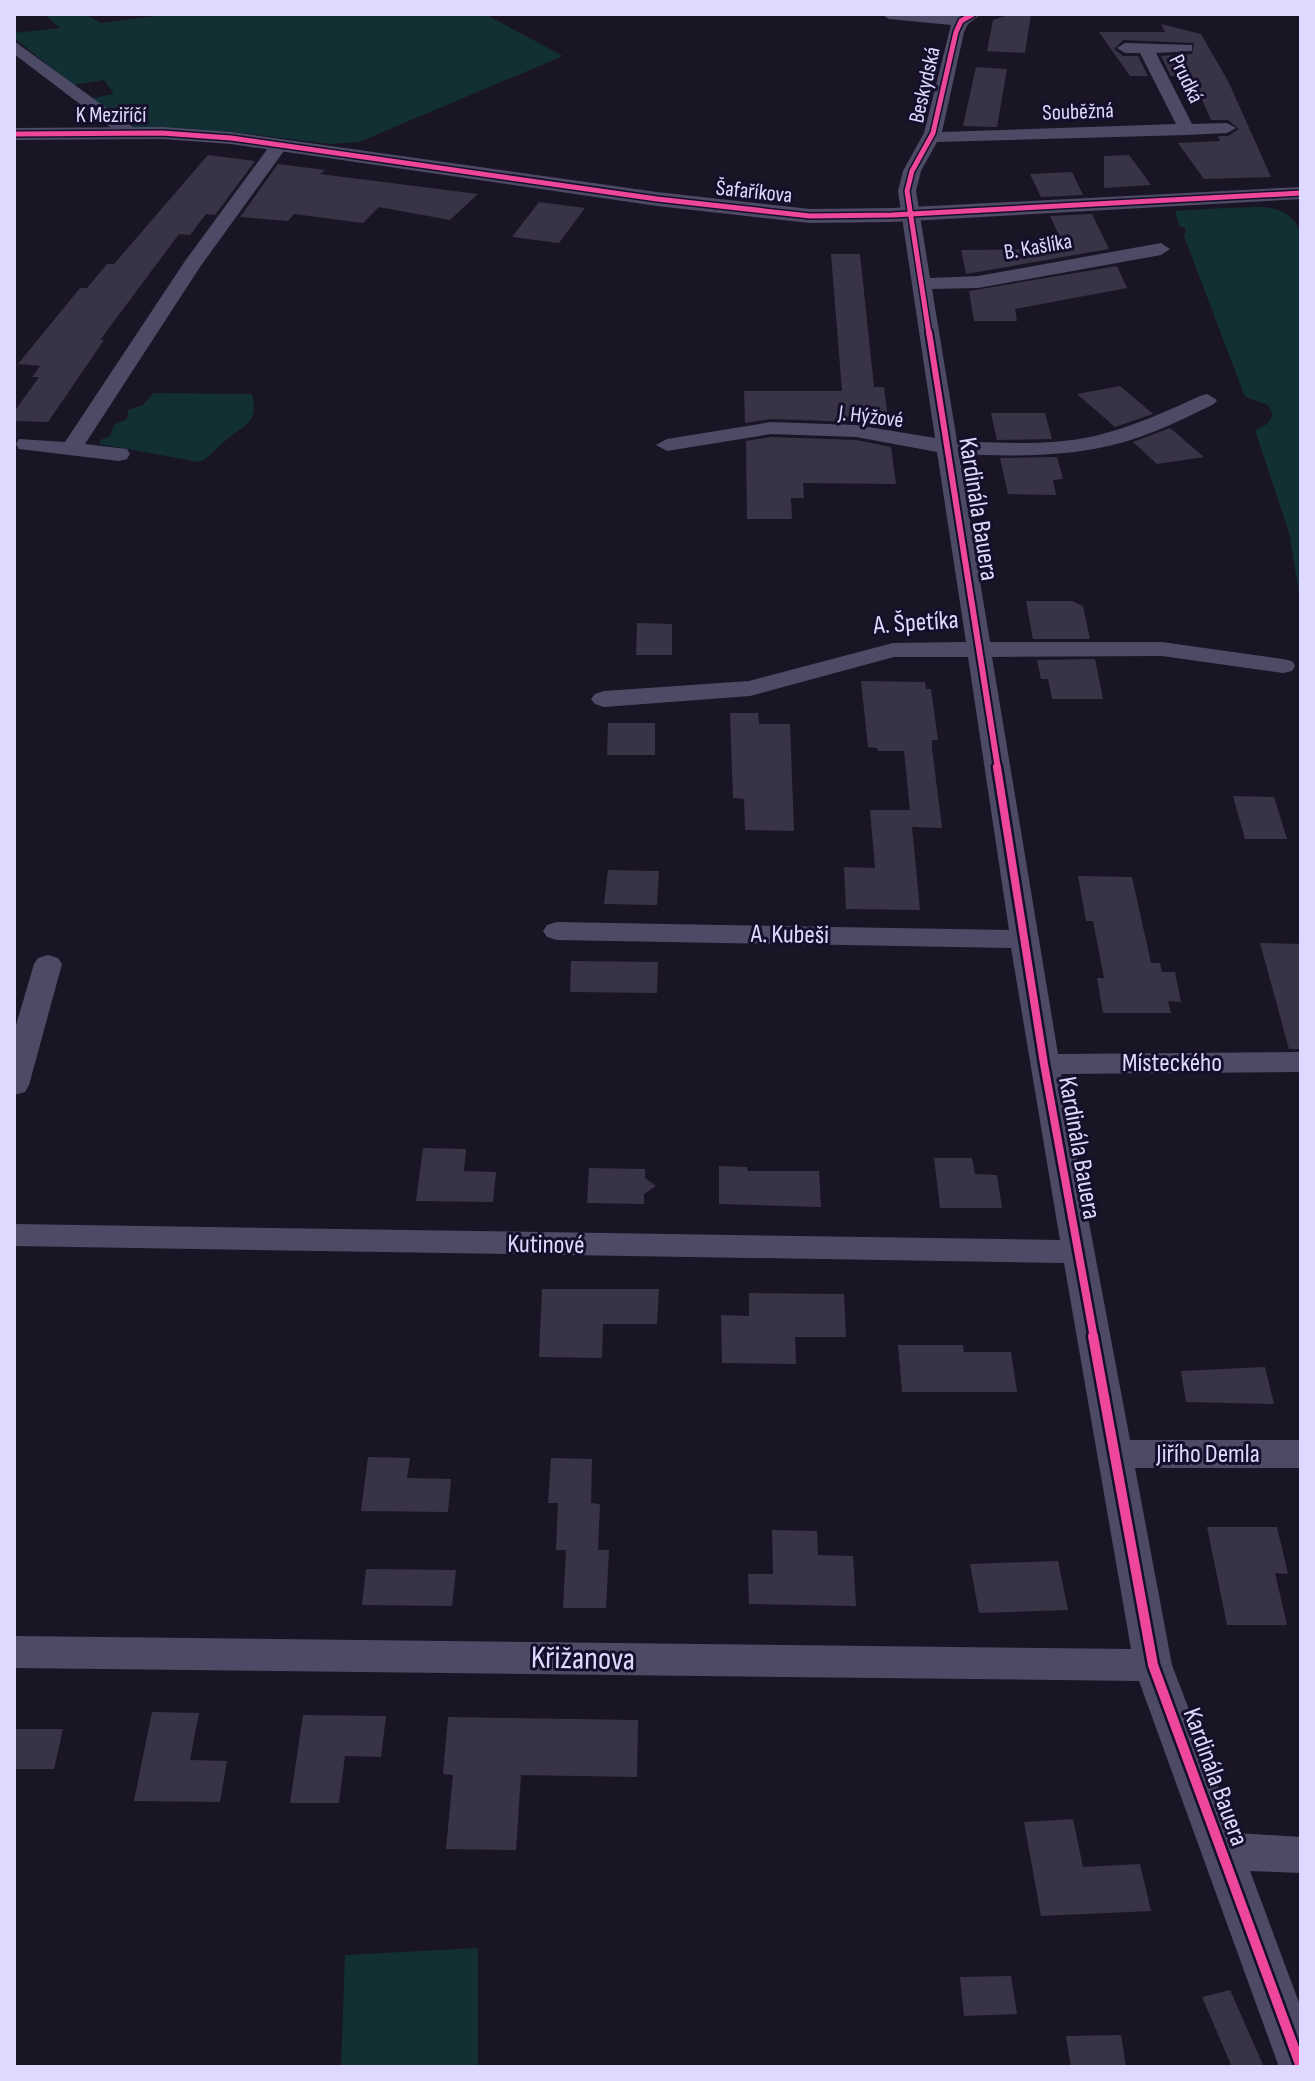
<svg xmlns="http://www.w3.org/2000/svg" width="1315" height="2081" font-family="'Sofia Sans Condensed',sans-serif">
<style>
.green{fill:#123033}
.lines{fill:none;stroke-linecap:round;stroke-linejoin:round}
.stream{fill:#091b48;fill-rule:evenodd}
.building{fill:#393346}
.minor{fill:#4d4a66;fill-rule:evenodd}
.tertiary{fill:#4d4a66;fill-rule:evenodd}
.cycleway-far3-casing{stroke:#160f2b;stroke-width:8}
.cycleway-far2-casing{stroke:#160f2b;stroke-width:10}
.cycleway-far1-casing{stroke:#160f2b;stroke-width:13}
.cycleway-casing{stroke:#160f2b;stroke-width:15}
.cycleway-far3{stroke:#ed469a;stroke-width:5}
.cycleway-far2{stroke:#ed469a;stroke-width:6}
.cycleway-far1{stroke:#ed469a;stroke-width:8}
.cycleway{stroke:#ed469a;stroke-width:10}
.labels{text-anchor:middle;dominant-baseline:central;stroke-width:6;stroke-linejoin:round;paint-order:stroke}
.far-street-label{font-size:22px;fill:#e0d9ff;stroke:#160f2b}
.street-label{font-size:26px;fill:#e0d9ff;stroke:#160f2b}
.near-street-label{font-size:32px;fill:#e0d9ff;stroke:#160f2b}
</style>
<rect width="100%" height="100%" fill="#1a1525"/>
<g class="green">
<polygon points="44,14 85,14 101,23 170,14 485,14 563,56 359,142 330,144 233,132 126,128 88,99 114,94 104,80 73,85 14,38 14,33 60,28"/>
<path d="M1225,208C1257,208 1286,200 1301,232V605L1289,533L1255,430L1267,424L1273,415L1268,405L1245,397L1184,236L1186,228L1179,226L1175,211Z"/>
<path d="M154,393L252,394C260,424 243,425 225,441C216,448 209,458 199,462L100,444V440L110,436L114,425L127,419L128,410L143,405Z"/>
<polygon points="478,1948 478,2067 341,2067 345,1955"/>
</g>
<g class="lines">
<polygon class="stream" points="1301,199 1301,205 1297,201"/>
</g>
<g class="building">
<polygon points="1011,14 1031,14 1025,53 987,51 993,20"/>
<polygon points="1161,24 1201,34 1228,81 1271,177 1204,179 1178,143 1220,141 1218,136 1228,136 1239,129 1228,120 1211,120 1192,77 1171,76 1161,56 1192,54 1194,43 1123,40 1114,49 1123,56 1138,56 1148,76 1130,76 1099,32 1165,32"/>
<polygon points="976,67 1007,69 997,127 963,126"/>
<polygon points="208,155 255,161 215,215 206,214 190,235 179,234 100,340 104,340 48,422 14,421 14,412 39,377 32,377 40,366 18,364 80,288 87,288 107,264 114,264"/>
<polygon points="1129,155 1151,185 1104,188 1104,156"/>
<polygon points="278,164 325,170 320,174 478,194 450,220 379,207 363,223 294,214 288,221 240,217"/>
<polygon points="1072,172 1083,195 1041,197 1030,174"/>
<polygon points="539,202 585,208 559,243 512,237"/>
<polygon points="1092,214 1109,249 966,274 961,250 1065,249 1050,216"/>
<polygon points="831,254 860,254 874,387 884,387 889,427 856,422 771,419 745,423 744,391 842,391"/>
<polygon points="1117,266 1127,288 1015,309 1017,321 974,321 969,291"/>
<polygon points="1120,386 1153,414 1115,427 1077,394"/>
<polygon points="991,413 1045,413 1052,439 997,440"/>
<polygon points="1170,428 1204,457 1157,464 1133,442"/>
<polygon points="771,437 856,440 891,447 896,484 803,483 804,498 791,498 792,519 747,519 746,441"/>
<polygon points="1057,457 1063,479 1053,480 1056,495 1008,494 1000,458"/>
<polygon points="1026,601 1072,601 1083,606 1090,639 1033,639"/>
<polygon points="637,623 672,624 672,655 636,655"/>
<polygon points="1095,659 1103,699 1052,699 1048,679 1041,679 1037,660"/>
<polygon points="861,681 925,682 926,689 931,689 938,740 932,740 932,748 942,828 912,827 920,910 846,909 844,867 875,868 870,810 910,810 904,751 878,751 877,748 868,747"/>
<polygon points="730,713 758,713 759,724 790,724 794,831 745,830 744,799 733,798"/>
<polygon points="608,723 655,723 655,755 607,755"/>
<polygon points="1233,796 1274,797 1287,839 1245,839"/>
<polygon points="608,870 659,871 657,905 604,904"/>
<polygon points="1078,876 1132,877 1151,963 1160,963 1162,972 1175,972 1181,1002 1168,1001 1171,1013 1103,1013 1097,978 1104,978 1093,921 1086,921"/>
<polygon points="1260,943 1301,944 1301,1049 1289,1049"/>
<polygon points="571,961 658,962 657,993 570,992"/>
<polygon points="423,1148 466,1149 464,1171 496,1172 493,1202 416,1201"/>
<polygon points="934,1158 972,1158 975,1174 997,1175 1002,1208 940,1208"/>
<polygon points="719,1166 747,1167 748,1171 819,1171 821,1207 719,1204"/>
<polygon points="589,1168 645,1169 645,1178 656,1186 644,1194 644,1204 587,1203"/>
<polygon points="542,1289 659,1289 657,1324 603,1324 602,1358 539,1357"/>
<polygon points="749,1293 844,1294 846,1337 795,1337 796,1364 722,1363 721,1315 749,1316"/>
<polygon points="898,1345 963,1345 964,1352 1011,1352 1017,1392 902,1392"/>
<polygon points="1265,1367 1274,1404 1186,1402 1181,1371"/>
<polygon points="368,1457 410,1458 407,1478 451,1479 448,1512 361,1511"/>
<polygon points="551,1458 592,1459 591,1503 600,1504 598,1550 609,1550 606,1608 563,1608 566,1550 556,1550 558,1503 548,1503"/>
<polygon points="1207,1527 1277,1527 1288,1574 1275,1573 1287,1625 1227,1625"/>
<polygon points="772,1530 817,1531 818,1555 853,1556 856,1606 749,1604 748,1574 773,1574"/>
<polygon points="1058,1561 1068,1610 979,1613 970,1564"/>
<polygon points="366,1569 456,1570 452,1606 362,1605"/>
<polygon points="152,1712 199,1713 190,1760 227,1761 220,1802 134,1801"/>
<polygon points="303,1715 386,1716 381,1757 345,1756 339,1803 290,1803"/>
<polygon points="448,1717 638,1720 637,1777 521,1775 516,1850 446,1849 453,1775 443,1774"/>
<polygon points="14,1729 63,1729 54,1769 14,1769"/>
<polygon points="1073,1819 1083,1867 1140,1864 1151,1911 1041,1916 1024,1822"/>
<polygon points="1011,1976 1017,2014 964,2016 960,1977"/>
<polygon points="1230,1990 1264,2067 1232,2067 1202,1997"/>
<polygon points="1121,2035 1126,2067 1071,2067 1066,2036"/>
</g>
<g class="lines">
<g class="minor">
<path d="M881,14H981L968,24L964,32L942,132L1176,124L1140,53H1125L1117,48L1125,43L1192,45V51L1156,53L1192,124L1227,123L1236,128L1227,133L1187,135L937,142L921,171L916,191L930,278L978,276L1161,243L1170,249L1161,255L978,288L932,289L957,441C1002,443 1050,446 1095,436C1132,427 1165,412 1200,396L1207,394L1217,400L1214,404C1176,423 1136,442 1094,449C1049,457 1004,456 959,454L990,642H1162L1283,659L1292,661L1295,666L1292,671L1283,673L1162,656L992,657L1058,1054L1301,1052V1072L1061,1074L1130,1440H1301V1468H1135L1172,1665L1236,1833L1301,1837V1873L1250,1871L1301,2008V2067H1279L1139,1681L14,1668V1636L1131,1649L1064,1263L14,1246V1224L1060,1240L1011,948L557,940L547,937L543,931L547,925L557,922L1009,930L968,657H894L750,696L604,707L595,704L591,699L595,694L604,691L749,681L893,643L966,642L937,452L856,437L771,434L667,451L656,445L667,439L771,422L856,425L935,438L898,191L903,171L924,133L951,25L889,19Z"/>
<polygon points="14,41 134,128 137,132 134,136 122,136 14,54"/>
<polygon points="280,139 289,144 200,267 85,444 127,449 130,454 127,459 119,461 19,449 16,444 19,439 65,442 185,261 274,140"/>
<polygon points="48,955 58,958 62,964 29,1085 25,1092 14,1095 14,1032 34,964 38,958"/>
</g>
<polygon class="tertiary" points="162,127 231,132 657,192 810,209 892,208 1301,187 1301,199 892,222 810,223 657,206 231,144 162,139 14,140 14,128"/>
<defs>
<g id="cycleway-far3">
<polyline points="14,134 162,133 231,138 657,199 810,216 892,215 1301,193"/>
<polyline points="929,334 907,191 912,171 933,133 956,32 961,21 973,14"/>
</g>
<polyline id="cycleway-far2" points="929,332 998,769"/>
<polyline id="cycleway-far1" points="997,767 1044,1064 1094,1338"/>
<polyline id="cycleway" points="1093,1336 1153,1665 1301,2067"/>
</defs>
<use href="#cycleway-far3" class="cycleway-far3-casing"/>
<use href="#cycleway-far2" class="cycleway-far2-casing"/>
<use href="#cycleway-far1" class="cycleway-far1-casing"/>
<use href="#cycleway" class="cycleway-casing"/>
<use href="#cycleway-far3" class="cycleway-far3"/>
<use href="#cycleway-far2" class="cycleway-far2"/>
<use href="#cycleway-far1" class="cycleway-far1"/>
<use href="#cycleway" class="cycleway"/>
</g>
<g class="labels">
<g class="far-street-label">
<text transform="translate(1186 79) rotate(64)">Prudká</text>
<text transform="translate(925 85) rotate(-77)">Beskydská</text>
<text transform="translate(1078 112) rotate(-2)">Souběžná</text>
<text x="111" y="115">K Meziříčí</text>
<text transform="translate(754 192) rotate(6)">Šafaříkova</text>
<text transform="translate(1038 247) rotate(-10)">B. Kašlíka</text>
<text transform="translate(871 417) rotate(7)">J. Hýžové</text>
</g>
<g class="street-label">
<text transform="translate(978 509) rotate(81)">Kardinála Bauera</text>
<text transform="translate(916 623) rotate(-4)">A. Špetíka</text>
<text transform="translate(790 935) rotate(1)">A. Kubeši</text>
<text x="1172" y="1063">Místeckého</text>
<text transform="translate(1079 1148) rotate(80)">Kardinála Bauera</text>
<text transform="translate(546 1245) rotate(1)">Kutinové</text>
<text x="1208" y="1454">Jiřího Demla</text>
<text transform="translate(1215 1777) rotate(70)">Kardinála Bauera</text>
</g>
<g class="near-street-label">
<text transform="translate(583 1659) rotate(1)">Křižanova</text>
</g>
</g>
<rect width="1315" height="2081" fill="none" stroke="#e0d9ff" stroke-width="32"/>
</svg>
